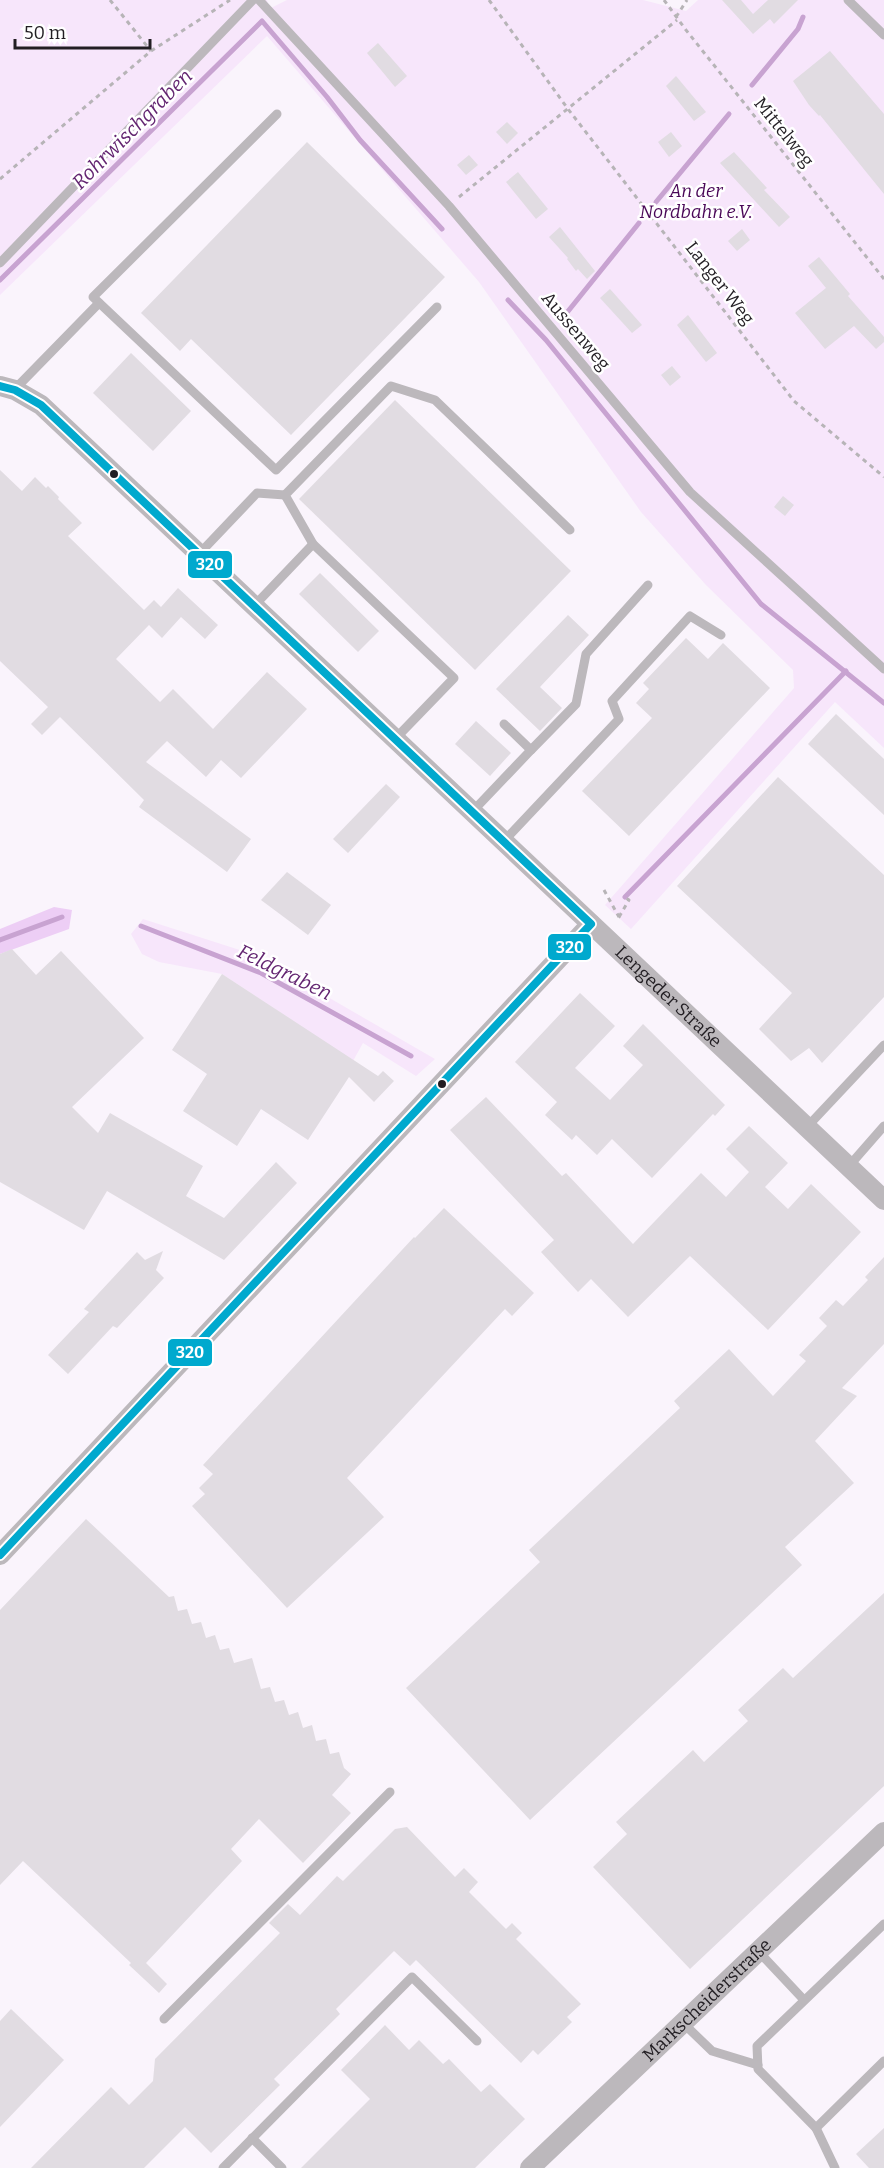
<svg xmlns="http://www.w3.org/2000/svg" width="884" height="2168" font-family="Bitter,serif">
<style>
.green{fill:#f7e6fb}
.forest{fill:#edcef5}
.lines{fill:none;stroke-linecap:round;stroke-linejoin:round}
.stream{stroke:#c8a3d1;stroke-width:5}
.building{fill:#e1dce2}
.path{stroke:#b7b4b7;stroke-width:3;stroke-dasharray:4.5 4.5;stroke-linecap:butt}
.lane{stroke:#bcb8bc;stroke-width:9}
.street{stroke:#bcb8bc;stroke-width:20}
.bus-1-casing{stroke:#fff;stroke-width:12}
.bus-1{stroke:#00a9ce;stroke-width:8}
.bus-dot{fill:#221e23;stroke:#fff;stroke-width:2}
.labels{text-anchor:middle;dominant-baseline:central;stroke-width:5;stroke-linejoin:round;paint-order:stroke}
.street-label{font-size:18px;fill:#221e23;stroke:#fff}
.park-label{font-size:18px;font-style:italic;fill:#490757;stroke:#fff}
.water-label{font-size:20px;font-style:italic;fill:#632571;stroke:#fff}
.line-badge{stroke:#fff;stroke-width:2}
.badge-label{font-size:16px;text-anchor:middle;font-weight:bold;fill:#fff}
</style>
<rect width="100%" height="100%" fill="#faf4fc"/>
<g class="green">
<polygon points="0,0 267,0 269,9 287,0 643,0 686,11 698,0 884,0 884,748 835,702 631,929 605,905 794,688 793,670 706,585 641,512 479,282 267,36 0,295"/>
<polygon points="143,919 246,952 288,974 435,1059 416,1076 363,1043 353,1061 222,974 159,962 142,954 131,934"/>
</g>
<polygon class="forest" points="54,907 72,910 69,929 0,954 0,929"/>
<g class="lines">
<g class="stream">
<polyline points="752,85 798,29 803,17"/>
<polyline points="656,202 729,114"/>
<polyline points="0,280 262,21 327,97 360,140 442,229"/>
<polyline points="508,300 546,340 761,604 884,703"/>
<polyline points="561,320 639,223"/>
<polyline points="625,897 846,671"/>
<polyline points="141,926 261,973 411,1056"/>
<polyline points="0,940 62,917"/>
</g>
</g>
<g class="building">
<polygon points="722,0 741,0 753,14 768,0 798,0 774,24 770,19 753,34"/>
<polygon points="378,43 407,76 395,87 367,53"/>
<polygon points="830,51 884,114 884,194 820,115 819,116 809,105 793,81"/>
<polygon points="676,76 706,112 694,121 666,86"/>
<polygon points="507,122 518,133 507,144 496,132"/>
<polygon points="671,132 682,146 669,157 658,142"/>
<polygon points="307,142 445,277 291,435 191,339 180,351 141,313"/>
<polygon points="734,152 767,188 764,190 790,217 779,227 720,163"/>
<polygon points="469,155 478,165 466,175 457,165"/>
<polygon points="518,172 548,209 536,219 506,182"/>
<polygon points="560,227 595,271 587,279 578,269 576,271 567,259 568,258 549,237"/>
<polygon points="742,229 750,240 737,251 728,241"/>
<polygon points="819,257 850,294 848,296 884,337 884,342 876,349 854,326 825,349 795,313 826,288 808,266"/>
<polygon points="610,289 642,325 632,333 600,298"/>
<polygon points="688,315 717,353 706,362 677,325"/>
<polygon points="131,353 191,411 153,451 93,393"/>
<polygon points="672,366 681,377 670,386 661,375"/>
<polygon points="395,400 571,571 475,670 299,499"/>
<polygon points="0,470 22,491 35,477 46,488 48,486 59,497 58,499 82,523 68,536 144,610 154,600 161,607 178,588 218,625 205,639 181,617 162,638 149,625 116,659 160,702 173,689 213,729 267,672 307,709 241,778 221,760 206,777 167,741 146,762 251,839 227,872 139,807 144,800 60,717 42,735 31,724 48,707 0,661"/>
<polygon points="783,496 794,505 785,516 774,507"/>
<polygon points="320,573 379,631 358,652 299,594"/>
<polygon points="568,615 589,635 540,687 562,708 540,731 496,689"/>
<polygon points="686,638 708,659 723,643 770,688 629,836 582,791 652,718 636,703 649,689 643,683"/>
<polygon points="836,714 884,759 884,815 808,744"/>
<polygon points="476,721 511,753 490,776 455,744"/>
<polygon points="778,777 884,875 884,997 822,1063 809,1048 791,1061 759,1029 792,993 677,886"/>
<polygon points="386,784 400,797 348,853 333,839"/>
<polygon points="287,872 331,905 308,935 261,900"/>
<polygon points="12,949 36,975 61,951 144,1038 72,1107 98,1133 110,1113 203,1166 186,1196 224,1218 276,1162 297,1183 224,1260 107,1191 84,1230 0,1182 0,954"/>
<polygon points="222,974 378,1076 383,1071 394,1081 374,1102 349,1077 308,1140 261,1109 237,1146 183,1111 207,1074 172,1050"/>
<polygon points="580,993 615,1026 575,1068 610,1100 643,1065 623,1046 643,1024 725,1105 715,1116 713,1114 652,1178 612,1139 597,1155 576,1135 572,1140 545,1115 557,1102 515,1062"/>
<polygon points="486,1097 562,1176 566,1173 633,1244 701,1173 726,1197 749,1172 726,1149 749,1126 788,1163 765,1187 788,1209 811,1184 861,1232 768,1330 690,1256 628,1317 591,1279 578,1292 541,1252 554,1240 450,1130"/>
<polygon points="444,1208 534,1293 512,1316 505,1309 347,1478 384,1517 287,1608 192,1506 205,1494 199,1488 213,1474 203,1465 414,1237 415,1238"/>
<polygon points="163,1251 156,1270 164,1278 117,1328 113,1326 68,1374 48,1355 89,1312 84,1309 137,1252 145,1260"/>
<polygon points="884,1257 884,1344 842,1388 857,1396 815,1441 854,1483 785,1547 802,1565 530,1820 406,1688 540,1562 529,1550 680,1408 674,1401 729,1349 773,1396 806,1361 799,1355 827,1326 819,1318 836,1300 843,1306 868,1280 865,1277"/>
<polygon points="86,1519 169,1597 174,1596 178,1611 187,1609 192,1624 201,1622 206,1638 215,1635 220,1650 229,1648 234,1663 252,1658 261,1689 270,1687 275,1702 284,1700 289,1715 298,1712 303,1728 312,1725 316,1741 326,1739 330,1754 339,1752 344,1768 351,1774 332,1795 351,1813 303,1863 259,1819 231,1849 242,1861 146,1963 167,1984 159,1993 129,1965 131,1963 23,1861 0,1885 0,1610"/>
<polygon points="884,1593 884,1786 690,1969 593,1867 627,1834 616,1822 693,1750 704,1762 748,1721 738,1710 783,1668 793,1678"/>
<polygon points="407,1827 455,1877 464,1868 478,1882 469,1892 506,1929 512,1923 522,1933 516,1939 581,2004 567,2017 572,2022 538,2055 533,2050 521,2063 416,1960 410,1966 394,1951 336,2009 340,2014 274,2079 280,2085 211,2153 185,2127 144,2168 31,2168 111,2087 129,2105 153,2081 155,2059 280,1933 269,1923 288,1904 300,1915 337,1876 343,1881 395,1829"/>
<polygon points="11,2009 64,2060 0,2127 0,2021"/>
<polygon points="385,2025 409,2050 419,2040 443,2064 449,2059 481,2092 490,2084 525,2119 475,2168 301,2168 370,2099 341,2070"/>
<polygon points="884,2128 884,2168 869,2168 856,2154"/>
</g>
<g class="lines">
<g class="path">
<polyline points="110,0 151,51"/>
<polyline points="489,0 568,109 794,401 884,477"/>
<polyline points="664,0 686,30 884,279"/>
<polyline points="676,17 687,0"/>
<polyline points="0,179 151,51 230,0"/>
<polyline points="459,197 677,20"/>
<polyline points="604,890 619,917 615,920"/>
<polyline points="619,917 629,900 626,898"/>
</g>
<g class="lane">
<polyline points="259,0 449,206 690,492 884,669"/>
<polyline points="848,0 884,35"/>
<polyline points="277,114 93,297 276,470 437,307"/>
<polyline points="0,263 253,0"/>
<polyline points="15,389 99,303"/>
<polyline points="199,554 257,493 285,495"/>
<polyline points="254,606 313,544"/>
<polyline points="395,739 454,678 313,544 285,495 391,386 435,400 570,530"/>
<polyline points="531,750 576,704 586,654 648,585"/>
<polyline points="472,812 531,750 504,724"/>
<polyline points="503,842 619,719 612,701 690,616 721,635"/>
<polyline points="807,1127 884,1045"/>
<polyline points="849,1166 884,1126"/>
<polyline points="884,1924 757,2046 758,2069 816,2128 884,2061"/>
<polyline points="758,1951 804,2000"/>
<polyline points="164,2019 390,1792"/>
<polyline points="683,2023 712,2051 758,2065"/>
<polyline points="816,2128 835,2168"/>
<polyline points="252,2138 282,2168"/>
<polyline points="223,2168 412,1977 477,2041"/>
</g>
<g class="street">
<path id="s1" d="M0,386L15,390L41,405L884,1200"/>
<polyline points="0,1555 591,924"/>
<path id="s2" d="M530,2168L884,1832"/>
</g>
<defs>
<polyline id="bus-1" points="0,386 15,390 41,405 591,924 0,1555"/>
</defs>
<use href="#bus-1" class="bus-1-casing"/>
<use href="#bus-1" class="bus-1"/>
</g>
<g class="bus-dot">
<circle cx="114" cy="474" r="5"/>
<circle cx="442" cy="1084" r="5"/>
</g>
<g class="labels">
<g class="street-label">
<text transform="translate(784 132) rotate(51)">Mittelweg</text>
<text transform="translate(720 283) rotate(52)">Langer Weg</text>
<text transform="translate(576 331) rotate(50)">Aussenweg</text>
<text stroke="none"><textPath href="#s1" startOffset="908">Lengeder Straße</textPath></text>
<text stroke="none"><textPath href="#s2" startOffset="244">Markscheiderstraße</textPath></text>
</g>
<g class="park-label">
<text x="696" y="191">An der<tspan x="696" dy="21">Nordbahn e.V.</tspan></text>
</g>
<g class="water-label">
<text transform="translate(132 129) rotate(-45)">Rohrwischgraben</text>
<text transform="translate(285 972) rotate(26)">Feldgraben</text>
</g>
</g>
<g class="line-badge">
<rect x="187" y="550" width="46" height="29" rx="6" fill="#00a9ce"/>
<rect x="547" y="933" width="45" height="28" rx="6" fill="#00a9ce"/>
<rect x="167" y="1338" width="46" height="29" rx="6" fill="#00a9ce"/>
</g>
<g class="badge-label">
<text x="210" y="570">320</text>
<text x="570" y="953">320</text>
<text x="190" y="1358">320</text>
</g>
<path d="M15 39v9h135v-9" fill="none" stroke="#221e23" stroke-width="3"/>
<text x="24" y="39" font-size="18" fill="#221e23" stroke="#ffffff" stroke-width="4.5" paint-order="stroke">50 m</text>
</svg>
